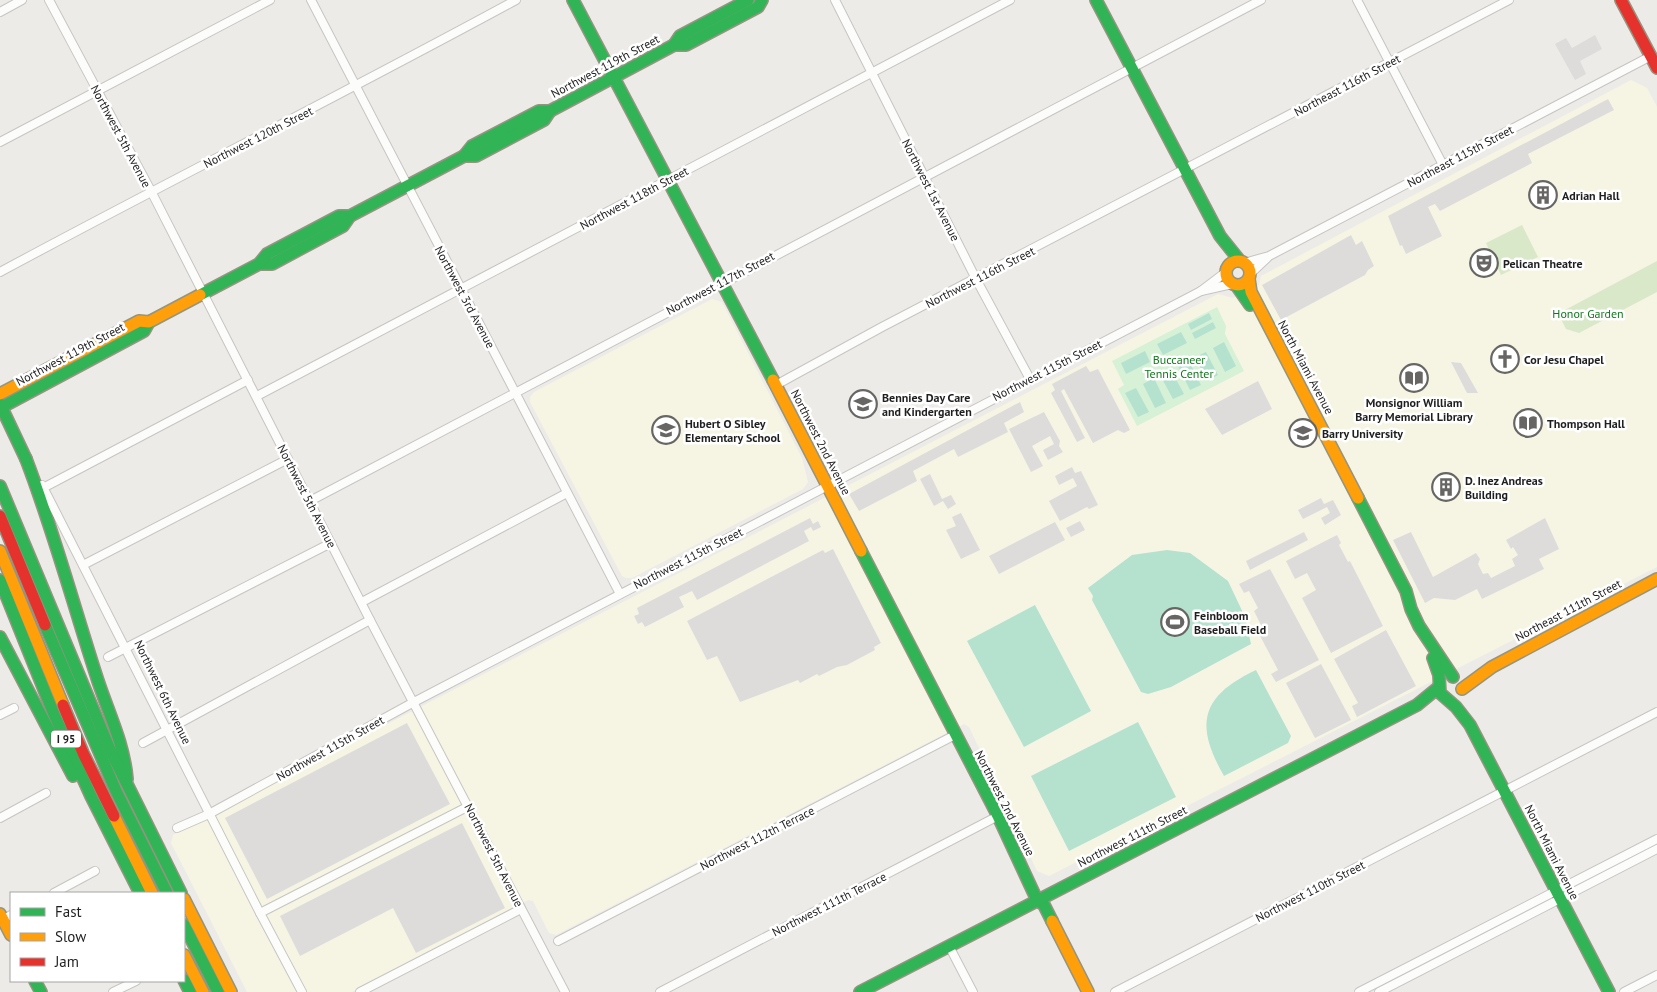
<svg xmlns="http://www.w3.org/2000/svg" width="1657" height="992" font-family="'PT Sans',sans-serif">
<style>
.education{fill:#f6f5e3}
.grass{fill:#d9e8c8}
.park{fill:#d7f1d7}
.pitch{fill:#b5e1cf}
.parking{fill:#dddcdb}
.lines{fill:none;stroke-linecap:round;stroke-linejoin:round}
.street-casing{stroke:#c6c5c3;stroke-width:10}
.fast-casing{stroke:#949580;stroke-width:14}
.slow-casing{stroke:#949580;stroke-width:14}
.jam-casing{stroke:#949580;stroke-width:14}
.street{stroke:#fcfcfb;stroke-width:8}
.fast{stroke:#30b455;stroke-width:11}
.slow{stroke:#ff9f0a;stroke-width:11}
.jam{stroke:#e5322d;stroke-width:11}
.labels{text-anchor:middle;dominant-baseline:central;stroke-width:5;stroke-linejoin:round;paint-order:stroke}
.shield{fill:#fff;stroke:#626262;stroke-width:1}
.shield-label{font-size:11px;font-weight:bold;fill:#1f1f1f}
.street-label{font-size:12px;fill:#1f1f1f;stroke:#fff}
.poi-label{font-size:12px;font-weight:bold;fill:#1f1f1f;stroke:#fff;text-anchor:start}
.park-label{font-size:12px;fill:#12771d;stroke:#fff}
</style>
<rect width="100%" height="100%" fill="#edebe7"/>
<g class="education">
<polygon points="1631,80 1647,88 1657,107 1657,567 1049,876 1037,871 969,727 964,724 556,935 549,933 533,901 528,900 352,992 247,992 171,843 173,835 1218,294 1233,298 1259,285 1261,276"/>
<polygon points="712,299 722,302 802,458 808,482 803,489 632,578 626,578 622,576 530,402 530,397 534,392"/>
</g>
<g class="grass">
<polygon points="1522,225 1538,257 1501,275 1486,243"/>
<polygon points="1657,261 1657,292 1579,333 1566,329 1562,321 1565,310"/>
</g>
<polygon class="park" points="1217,307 1226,326 1225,334 1244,371 1137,426 1118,389 1124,385 1112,361"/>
<g class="pitch">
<polygon points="1209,313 1212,319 1191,330 1188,324"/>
<polygon points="1213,322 1216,328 1195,339 1192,333"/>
<polygon points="1181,332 1187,343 1163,355 1157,344"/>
<polygon points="1224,342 1236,366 1225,372 1213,348"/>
<polygon points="1145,351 1150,362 1126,374 1121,363"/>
<polygon points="1206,352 1218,375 1207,381 1195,357"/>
<polygon points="1189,361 1201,385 1190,390 1178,366"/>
<polygon points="1171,370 1184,394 1173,399 1160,375"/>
<polygon points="1154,378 1166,403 1155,408 1143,384"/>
<polygon points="1136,388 1149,412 1138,417 1125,393"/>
<polygon points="1167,550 1190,553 1228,581 1245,617 1251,644 1171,687 1148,694 1141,692 1092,600 1093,596 1088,588 1132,555"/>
<polygon points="1035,605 1091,711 1024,747 967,641"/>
<path d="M1256,670L1291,736L1288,743L1224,776C1194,724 1201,696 1256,670Z"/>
<polygon points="1138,722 1176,797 1069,851 1031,776"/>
</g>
<g class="parking">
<polygon points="1595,35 1602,49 1580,61 1586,74 1575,80 1555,44 1566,38 1572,48"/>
<polygon points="1608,99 1614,110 1528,154 1532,163 1440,211 1435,204 1428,207 1442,236 1406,254 1402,245 1400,246 1388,216"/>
<polygon points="1351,235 1356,245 1362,241 1374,266 1368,270 1365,275 1281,320 1262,285"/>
<polygon points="1451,362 1461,363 1478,393 1467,393"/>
<polygon points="1086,366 1090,372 1098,369 1130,430 1124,433 1118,430 1093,443 1064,389 1061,391 1085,438 1077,442 1051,393 1055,390 1052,384"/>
<polygon points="1258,381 1272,409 1222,435 1205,409"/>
<polygon points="1020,402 1024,412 1004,423 1008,432 958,457 954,449 913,471 917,481 859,511 849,494"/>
<polygon points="1044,412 1060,441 1059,446 1063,452 1048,460 1043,450 1054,444 1050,436 1032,446 1043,466 1031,472 1009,429"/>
<polygon points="1072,467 1075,473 1081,471 1098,505 1089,509 1087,507 1060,521 1049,501 1077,486 1073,478 1059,485 1055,476"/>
<polygon points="930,474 942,499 951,495 956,504 948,509 943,501 934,506 920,479"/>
<polygon points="1321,498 1324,504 1333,500 1341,515 1325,525 1321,518 1330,513 1327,507 1303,519 1298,510"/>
<polygon points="961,513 980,550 961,559 946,530 956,526 952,517"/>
<polygon points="810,518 813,524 818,521 821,527 813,531 811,527 804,531 809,541 697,600 692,591 679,597 684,607 645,627 642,622 638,624 634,616 639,614 637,608"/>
<polygon points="1545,518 1559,549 1539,559 1544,569 1482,599 1477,589 1455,600 1434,598 1425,603 1393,540 1411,532 1433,577 1476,553 1480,559 1478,564 1483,574 1488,573 1491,578 1515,566 1512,559 1518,555 1513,547 1511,549 1506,540"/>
<polygon points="1080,521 1085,530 1071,537 1066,528"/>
<polygon points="1055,522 1065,540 999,574 989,556"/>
<polygon points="1304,532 1308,540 1250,570 1246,561"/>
<polygon points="1337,535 1341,543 1339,545 1348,562 1350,561 1383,626 1331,653 1302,598 1316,590 1307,573 1295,579 1286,561"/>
<polygon points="833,549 881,643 874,647 875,650 847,665 837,667 819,676 817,674 800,683 798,680 740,702 717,656 707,660 687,621 823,550 825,553"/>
<polygon points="1270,569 1319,660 1276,682 1271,674 1278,670 1258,632 1263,629 1254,611 1258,608 1249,591 1244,593 1239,584"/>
<polygon points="1386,630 1416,686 1357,717 1352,706 1358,703 1334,659"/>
<polygon points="1321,664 1351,720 1315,738 1286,683"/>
<polygon points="407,723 450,804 267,899 225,818"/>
<polygon points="462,823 505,908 416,953 393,908 300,956 280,916"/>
</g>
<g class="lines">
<defs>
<g id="street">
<polyline points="49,0 151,191 370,620 565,992"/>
<polyline points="311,0 620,594"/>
<polyline points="835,0 976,279 1030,379"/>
<polyline points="1357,0 1443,165"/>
<polyline points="0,12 22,0"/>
<polyline points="0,142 270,0"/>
<polyline points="1244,263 1269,256 1651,56"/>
<path d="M0,272C171,180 345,93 516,0"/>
<polyline points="1250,274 1267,258"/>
<polyline points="1201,291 1232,284"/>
<polyline points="776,385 882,327 1509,0"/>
<polyline points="257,396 1010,0"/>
<polyline points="42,485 260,913 302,992"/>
<polyline points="43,488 248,380"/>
<polyline points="310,501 1261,0"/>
<polyline points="83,565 288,459"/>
<polyline points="362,602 567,493"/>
<polyline points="108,657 331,543"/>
<polyline points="0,715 14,708"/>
<polyline points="143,743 370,620"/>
<polyline points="0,818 46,793"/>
<polyline points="177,828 209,814 414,702 1201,291 1226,272"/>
<polyline points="54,893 95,871"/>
<polyline points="260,913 469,806"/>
<polyline points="0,921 11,915"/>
<polyline points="558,941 955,735"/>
<polyline points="949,946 973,992"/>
<polyline points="113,992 136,981"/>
<polyline points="360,992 521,909"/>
<polyline points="660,992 998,816"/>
<polyline points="1115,992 1657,712"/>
<polyline points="1359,992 1657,839"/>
<polyline points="1379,992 1657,849"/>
<polyline points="1624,992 1657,975"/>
</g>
<g id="fast">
<polyline points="573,0 773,380"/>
<polyline points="1096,0 1220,236 1240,261"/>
<polyline points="674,45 680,36 748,0"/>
<polyline points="464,156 472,146 539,111 550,111 674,45 686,45 758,7 762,0"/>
<polyline points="259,264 272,264 343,226 350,216 464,156 476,156 544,120 550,111"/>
<polyline points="1236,285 1250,305"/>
<polyline points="200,295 259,264 267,254 339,216 350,216"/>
<polyline points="0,404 26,459"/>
<polyline points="0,408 144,331 149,322"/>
<path d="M26,459C54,532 74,607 98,681C109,714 124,744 127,779"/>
<polyline points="0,486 111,752 181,893"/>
<polyline points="1358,498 1406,591 1411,609 1419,626 1453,677"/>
<polyline points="861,551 998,816 1037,900 1044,905 1052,921"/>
<polyline points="0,580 53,712 91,796 140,893"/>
<polyline points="45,625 116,791 167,893"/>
<polyline points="0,637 73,776"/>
<polyline points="1433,658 1439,675 1440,693 1456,707 1470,725 1609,992"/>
<polyline points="184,925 218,992"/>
<polyline points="184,980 190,992"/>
<polyline points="35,981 41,992"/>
<polyline points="860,992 1417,705 1439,687"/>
</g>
<g id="slow">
<circle cx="1238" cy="273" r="12"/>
<polyline points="1249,279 1251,292 1358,498"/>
<polyline points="773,380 861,551"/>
<polyline points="0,394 139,321 149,322 200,295"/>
<polyline points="0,551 63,705"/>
<polyline points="1462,689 1492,667 1657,579"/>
<polyline points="114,816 152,893"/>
<polyline points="184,899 231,992"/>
<polyline points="0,914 11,935"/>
<polyline points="1052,921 1088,992"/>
<polyline points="184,955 203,992"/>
</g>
<g id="jam">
<polyline points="1621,0 1657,68"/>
<polyline points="0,516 45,625"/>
<polyline points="63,705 83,753 114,816"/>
</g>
</defs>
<use href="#street" class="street-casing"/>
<use href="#fast" class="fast-casing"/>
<use href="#slow" class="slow-casing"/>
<use href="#jam" class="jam-casing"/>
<use href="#street" class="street"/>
<use href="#fast" class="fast"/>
<use href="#slow" class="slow"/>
<use href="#jam" class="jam"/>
</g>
<defs>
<symbol id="building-ring" viewBox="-11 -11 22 22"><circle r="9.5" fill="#fff" stroke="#676665" stroke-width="1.5"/><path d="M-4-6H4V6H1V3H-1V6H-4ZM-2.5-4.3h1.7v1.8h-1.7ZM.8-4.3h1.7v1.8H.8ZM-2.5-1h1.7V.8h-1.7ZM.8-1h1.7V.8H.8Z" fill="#676665"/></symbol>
<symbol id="theatre-ring" viewBox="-11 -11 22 22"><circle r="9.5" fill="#fff" stroke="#676665" stroke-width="1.5"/><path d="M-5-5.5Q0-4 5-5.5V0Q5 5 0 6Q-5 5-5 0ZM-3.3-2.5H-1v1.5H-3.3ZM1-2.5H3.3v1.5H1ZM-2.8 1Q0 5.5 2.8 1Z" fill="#676665"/></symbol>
<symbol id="church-ring" viewBox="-11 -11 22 22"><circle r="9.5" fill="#fff" stroke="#676665" stroke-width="1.5"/><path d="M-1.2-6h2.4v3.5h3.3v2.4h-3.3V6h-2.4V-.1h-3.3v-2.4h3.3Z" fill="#676665"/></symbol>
<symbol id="library-ring" viewBox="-11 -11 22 22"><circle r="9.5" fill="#fff" stroke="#676665" stroke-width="1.5"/><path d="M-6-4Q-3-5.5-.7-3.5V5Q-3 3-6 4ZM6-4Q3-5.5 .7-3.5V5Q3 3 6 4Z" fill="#676665"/></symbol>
<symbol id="school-ring" viewBox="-11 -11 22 22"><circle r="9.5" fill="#fff" stroke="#676665" stroke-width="1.5"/><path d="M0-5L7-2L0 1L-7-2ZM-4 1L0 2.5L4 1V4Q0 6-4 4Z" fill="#676665"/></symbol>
<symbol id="university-ring" viewBox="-11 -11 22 22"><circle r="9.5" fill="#fff" stroke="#676665" stroke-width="1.5"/><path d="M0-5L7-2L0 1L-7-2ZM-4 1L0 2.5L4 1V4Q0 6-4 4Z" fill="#676665"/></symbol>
<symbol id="stadium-ring" viewBox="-11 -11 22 22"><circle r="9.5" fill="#fff" stroke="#676665" stroke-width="1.5"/><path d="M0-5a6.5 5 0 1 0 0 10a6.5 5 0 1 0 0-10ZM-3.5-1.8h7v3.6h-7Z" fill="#676665"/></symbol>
</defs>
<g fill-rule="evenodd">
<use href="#building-ring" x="1527" y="179" width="32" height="32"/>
<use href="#theatre-ring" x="1468" y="247" width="32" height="32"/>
<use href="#church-ring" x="1489" y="343" width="32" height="32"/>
<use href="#library-ring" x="1398" y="362" width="32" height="32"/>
<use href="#school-ring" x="847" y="388" width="32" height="32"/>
<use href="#library-ring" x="1512" y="407" width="32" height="32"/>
<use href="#school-ring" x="650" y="414" width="32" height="32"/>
<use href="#university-ring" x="1287" y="417" width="32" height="32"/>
<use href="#building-ring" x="1430" y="471" width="32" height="32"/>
<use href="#stadium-ring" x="1159" y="606" width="32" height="32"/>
</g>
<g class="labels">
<rect class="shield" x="51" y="730.5" width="30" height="17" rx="4"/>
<g class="shield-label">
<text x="66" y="739">I 95</text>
</g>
<g class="street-label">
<text transform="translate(605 66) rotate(-28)">Northwest 119th Street</text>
<text transform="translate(1347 85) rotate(-28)">Northeast 116th Street</text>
<text transform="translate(121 136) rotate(62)">Northwest 5th Avenue</text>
<text transform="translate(258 137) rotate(-27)">Northwest 120th Street</text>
<text transform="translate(1460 156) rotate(-28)">Northeast 115th Street</text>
<text transform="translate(931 190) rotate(63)">Northwest 1st Avenue</text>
<text transform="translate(634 198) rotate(-28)">Northwest 118th Street</text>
<text transform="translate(980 277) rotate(-27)">Northwest 116th Street</text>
<text transform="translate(720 283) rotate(-28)">Northwest 117th Street</text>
<text transform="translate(465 297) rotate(62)">Northwest 3rd Avenue</text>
<text transform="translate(70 354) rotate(-28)">Northwest 119th Street</text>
<text transform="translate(1306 367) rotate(62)">North Miami Avenue</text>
<text transform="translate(1047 370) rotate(-27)">Northwest 115th Street</text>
<text transform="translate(821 442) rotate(63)">Northwest 2nd Avenue</text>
<text transform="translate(307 496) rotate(63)">Northwest 5th Avenue</text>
<text transform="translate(688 558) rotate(-27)">Northwest 115th Street</text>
<text transform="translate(1568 610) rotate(-28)">Northeast 111th Street</text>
<text transform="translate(163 692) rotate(64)">Northwest 6th Avenue</text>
<text transform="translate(330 748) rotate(-29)">Northwest 115th Street</text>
<text transform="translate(1005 803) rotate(63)">Northwest 2nd Avenue</text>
<text transform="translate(1132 836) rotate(-27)">Northwest 111th Street</text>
<text transform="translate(757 838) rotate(-27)">Northwest 112th Terrace</text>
<text transform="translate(1552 852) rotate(63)">North Miami Avenue</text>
<text transform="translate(494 855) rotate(63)">Northwest 5th Avenue</text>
<text transform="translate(1310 891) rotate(-27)">Northwest 110th Street</text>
<text transform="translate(829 904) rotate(-27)">Northwest 111th Terrace</text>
</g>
<g class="poi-label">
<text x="1562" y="195">Adrian Hall</text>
<text x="1503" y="263">Pelican Theatre</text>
<text x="1524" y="359">Cor Jesu Chapel</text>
<text x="882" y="397">Bennies Day Care<tspan x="882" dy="14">and Kindergarten</tspan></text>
<text x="1414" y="402" text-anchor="middle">Monsignor William<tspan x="1414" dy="14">Barry Memorial Library</tspan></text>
<text x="685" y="423">Hubert O Sibley<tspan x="685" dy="14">Elementary School</tspan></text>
<text x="1547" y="423">Thompson Hall</text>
<text x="1322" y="433">Barry University</text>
<text x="1465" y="480">D. Inez Andreas<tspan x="1465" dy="14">Building</tspan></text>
<text x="1194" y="615">Feinbloom<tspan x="1194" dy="14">Baseball Field</tspan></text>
</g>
<g class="park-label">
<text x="1588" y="313">Honor Garden</text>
<text x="1179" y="359">Buccaneer<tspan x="1179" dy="14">Tennis Center</tspan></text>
</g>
</g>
<rect x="10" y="892" width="175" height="90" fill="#ffffff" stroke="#a5a5a5"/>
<rect x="20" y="908" width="25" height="8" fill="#30b455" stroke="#a5a5a5"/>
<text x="55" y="917" font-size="15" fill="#1f1f1f">Fast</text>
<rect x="20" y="933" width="25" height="8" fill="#ff9f0a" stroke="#a5a5a5"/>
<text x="55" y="942" font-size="15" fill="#1f1f1f">Slow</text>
<rect x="20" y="958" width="25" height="8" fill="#e5322d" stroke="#a5a5a5"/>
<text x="55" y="967" font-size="15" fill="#1f1f1f">Jam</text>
</svg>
